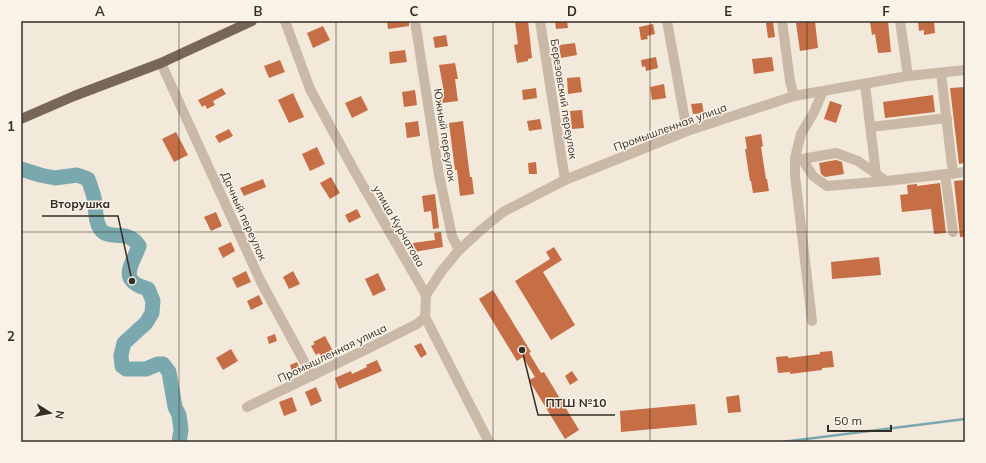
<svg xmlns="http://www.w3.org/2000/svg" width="986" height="463" font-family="Mulish,sans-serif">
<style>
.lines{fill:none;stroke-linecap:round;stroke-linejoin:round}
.stream{stroke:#7aa8af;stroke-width:2.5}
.river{stroke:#7aa8af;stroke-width:15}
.building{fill:#c66e45}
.minor{stroke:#cab9a7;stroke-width:10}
.major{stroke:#786658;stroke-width:10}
.grid{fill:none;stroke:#362d27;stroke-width:1;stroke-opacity:0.55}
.labels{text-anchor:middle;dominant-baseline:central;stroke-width:3;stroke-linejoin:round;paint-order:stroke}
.street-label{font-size:11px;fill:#362d27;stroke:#f9f2e7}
.leader{fill:none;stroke:#362d27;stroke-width:1.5}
.callout-dot{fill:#362d27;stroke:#f9f2e7;stroke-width:1.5}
.callout-label{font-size:12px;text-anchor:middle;font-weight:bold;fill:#362d27;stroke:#f9f2e7;stroke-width:3;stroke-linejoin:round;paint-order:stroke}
.neatline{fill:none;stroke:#362d27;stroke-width:1.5}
.grid-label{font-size:13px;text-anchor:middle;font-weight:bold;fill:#362d27}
</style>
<rect width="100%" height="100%" fill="#f2e9db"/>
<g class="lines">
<path class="stream" d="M782 442 965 419"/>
<path class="river" d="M21 169 40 175 55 178 77 175 88 179C91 187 94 195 95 203 96 212 95 222 101 230 110 241 128 228 139 246 132 266 117 280 148 289L153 301 152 313 146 323 124 343 121 355 122 366 126 369H146L158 364H163L169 372 175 407 179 415 181 430 179 442"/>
</g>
<g class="building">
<path d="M387 21H409V26L388 29Z"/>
<path d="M528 21 532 58 528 59V61L517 63 514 45 518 44 515 22Z"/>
<path d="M555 21H567L568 28 556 29Z"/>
<path d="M815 21 818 48 800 51 796 23Z"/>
<path d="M880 21H888L891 52 878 53 875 34 872 35 870 22Z"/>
<path d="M918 21H934L935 33 924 35V30L919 31Z"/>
<path d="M773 22 775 37 768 38 766 23Z"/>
<path d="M653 24 655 34 647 36 648 39 641 40 639 27Z"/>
<path d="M323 26 330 40 313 48 307 33Z"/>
<path d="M446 35 448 46 435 48 433 37Z"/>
<path d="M575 43 577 55 561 58 559 45Z"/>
<path d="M405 50 407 62 390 64 389 52Z"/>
<path d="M656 57 658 68 646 71 645 66 642 67 641 60Z"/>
<path d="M772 57 774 71 754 74 752 59Z"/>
<path d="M280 60 285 72 269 78 264 66Z"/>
<path d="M455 63 458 79H455L458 101 442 103 441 92H444L439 65Z"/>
<path d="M580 77 582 92 568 94 567 78Z"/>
<path d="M664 84 666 98 652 100 650 87Z"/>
<path d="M965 87V163L959 164 950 88Z"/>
<path d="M222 88 226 94 213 101 215 105 207 109 205 105 202 107 198 100Z"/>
<path d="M536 88 537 98 523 100 522 90Z"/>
<path d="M415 90 417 105 404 107 402 92Z"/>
<path d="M293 93 304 117 289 123 278 100Z"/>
<path d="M933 95 935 112 885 118 883 102Z"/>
<path d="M361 96 368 110 352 118 345 103Z"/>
<path d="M830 101 842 105 836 123 824 119Z"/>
<path d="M702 103 704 113 693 114 691 104Z"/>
<path d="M582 110 584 128 572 129 570 111Z"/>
<path d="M540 119 542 129 529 131 527 121Z"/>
<path d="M418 121 420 136 407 138 405 123Z"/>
<path d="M463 121 470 177H472L474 194 460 196 457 170H455L449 123Z"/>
<path d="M229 129 233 136 219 143 215 136Z"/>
<path d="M176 132 188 155 174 162 162 139Z"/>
<path d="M761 134 763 146 761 147 766 179H767L769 191 753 193 751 181H750L745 149H747L745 137Z"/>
<path d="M317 147 325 164 310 171 302 154Z"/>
<path d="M836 160 842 162 844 174 825 177 821 174 819 163Z"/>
<path d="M536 162 537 174H529L528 163Z"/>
<path d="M331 177 340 193 330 199 320 183Z"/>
<path d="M263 179 266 187 244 196 240 188Z"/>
<path d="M965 180V237H960L954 181Z"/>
<path d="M940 183 946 233 934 234 931 209 902 212 900 195 908 194 907 185 917 184V186Z"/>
<path d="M435 194 439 228 433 229 431 211 424 212 422 196Z"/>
<path d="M357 209 361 217 349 223 345 215Z"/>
<path d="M216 212 222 226 211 231 204 217Z"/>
<path d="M441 232 443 247 414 252 413 243 435 240 434 233Z"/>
<path d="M231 242 235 251 223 258 218 248Z"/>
<path d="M554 247 562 260 543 272 575 325 551 340 515 281 550 259 546 252Z"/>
<path d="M879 257 881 275 832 279 831 262Z"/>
<path d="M246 271 251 282 237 288 232 278Z"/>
<path d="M293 271 300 284 289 289 283 277Z"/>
<path d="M378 273 386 290 373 296 365 279Z"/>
<path d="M493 290 531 352 529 353 541 373 544 372 579 430 565 439 529 380 535 377 523 357 517 361 479 299Z"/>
<path d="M259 295 263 304 251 310 247 301Z"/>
<path d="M275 334 277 341 269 344 267 337Z"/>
<path d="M325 336 333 351 321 357 319 353 316 355 311 346 315 344 313 342Z"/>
<path d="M421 343 427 354 421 358 414 346Z"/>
<path d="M231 349 238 361 223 370 216 358Z"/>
<path d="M832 351 834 367 822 368V370L790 374V372L778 373 776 357 788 356V358L820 354V352Z"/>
<path d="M377 360 382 371 339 389 335 378 351 371 352 374 367 367 366 365Z"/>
<path d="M297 362 300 369 292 372 290 365Z"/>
<path d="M572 371 578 380 570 385 565 376Z"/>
<path d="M316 387 322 401 311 406 305 392Z"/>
<path d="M739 395 741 412 728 413 726 397Z"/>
<path d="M292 397 297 411 284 416 279 402Z"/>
<path d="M695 404 697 425 621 432 620 411Z"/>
</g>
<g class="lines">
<g class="minor">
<path d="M285 21 310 89 355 172 426 295 425 317 489 442"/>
<path d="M415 21 439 175 452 236 459 250"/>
<path d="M540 21 565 180"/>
<path d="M667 21 687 131"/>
<path d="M782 21 790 81 794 96"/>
<path d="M900 21 908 76"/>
<path d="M161 63 261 282 312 376"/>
<path d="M941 73 953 174"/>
<path d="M865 84 876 174"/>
<path d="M871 127 947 118"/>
<path d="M795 158 802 159 813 176 827 186 886 181 965 172"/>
<path d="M802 159 836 153 858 161 886 181"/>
<path d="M945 174 953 232"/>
<path d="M426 295 441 272 459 250 481 230 503 212 565 180 687 131 794 96 908 76 965 70"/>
<path d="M812 321 795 175V158L801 134 814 112 823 91"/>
<path d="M247 407 369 348 417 324 425 317"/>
</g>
<path class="major" d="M21 119 74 96 161 63 252 21"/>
</g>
<path class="grid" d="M179 21V442M336 21V442M493 21V442M650 21V442M807 21V442M21 232H965"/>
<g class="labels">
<g class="street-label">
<text transform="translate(564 99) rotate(81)">Березовский переулок</text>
<text transform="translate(670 127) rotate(-20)">Промышленная улица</text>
<text transform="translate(445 135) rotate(81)">Южный переулок</text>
<text transform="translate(244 216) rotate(66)">Дачный переулок</text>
<text transform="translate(399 226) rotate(60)">улица Курчатова</text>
<text transform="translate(332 353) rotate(-26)">Промышленная улица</text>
</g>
</g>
<path class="leader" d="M132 281L118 216H42M522 350L538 415H615"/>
<g class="callout-dot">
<circle cx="132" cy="281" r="4"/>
<circle cx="522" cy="350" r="4"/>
</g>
<g class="callout-label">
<text x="80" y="208">Вторушка</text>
<text x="576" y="407">ПТШ №10</text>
</g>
<rect width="986" height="463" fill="none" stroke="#f9f2e7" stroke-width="44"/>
<g transform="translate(50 413) rotate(101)" stroke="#f9f2e7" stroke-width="3" paint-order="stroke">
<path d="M0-3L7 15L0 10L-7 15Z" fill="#362d27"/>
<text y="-6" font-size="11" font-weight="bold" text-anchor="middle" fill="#362d27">N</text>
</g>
<path d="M828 425v6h63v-6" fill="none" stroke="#362d27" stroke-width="2"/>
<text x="834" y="425" font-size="12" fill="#362d27" stroke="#f9f2e7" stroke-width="3" paint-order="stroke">50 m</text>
<rect x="22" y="22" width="942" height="419" class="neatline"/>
<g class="grid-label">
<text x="100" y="16">A</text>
<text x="258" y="16">B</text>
<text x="414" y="16">C</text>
<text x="572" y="16">D</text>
<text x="728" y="16">E</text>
<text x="886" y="16">F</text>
<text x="11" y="131">1</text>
<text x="11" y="341">2</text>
</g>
</svg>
